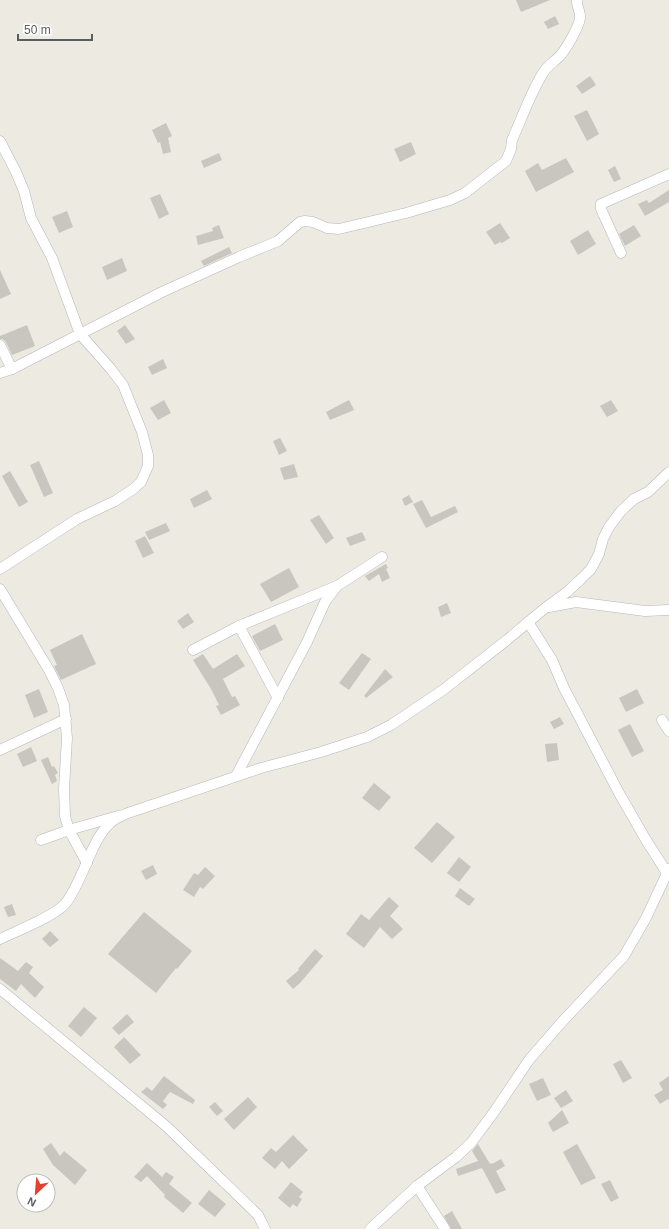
<svg xmlns="http://www.w3.org/2000/svg" width="669" height="1229" font-family="Arial,sans-serif">
<style>
.building{fill:#c9c6c0}
.lines{fill:none;stroke-linecap:round;stroke-linejoin:round}
.minor-casing{stroke:#b4b7bb;stroke-width:11}
.minor{stroke:#fff;stroke-width:10}
</style>
<rect width="100%" height="100%" fill="#eceae1"/>
<g class="building">
<path d="M516 0H550L521 12Z"/>
<path d="M555 16 559 24 548 29 544 22Z"/>
<path d="M590 76 596 85 582 94 576 86Z"/>
<path d="M587 110 599 134 587 141 574 116Z"/>
<path d="M166 123 172 136 168 138 171 152 163 154 160 142 158 143 152 130Z"/>
<path d="M411 142 416 154 400 162 394 149Z"/>
<path d="M219 153 222 160 204 168 201 161Z"/>
<path d="M566 158 574 172 536 192 525 171 538 163 542 170Z"/>
<path d="M615 166 621 179 614 182 608 170Z"/>
<path d="M669 190V202L645 216 638 204 647 200 649 203Z"/>
<path d="M160 194 169 214 159 219 150 198Z"/>
<path d="M67 211 73 227 59 233 52 217Z"/>
<path d="M500 223 510 238 502 243 500 242 495 245 486 232Z"/>
<path d="M219 225 224 238 198 245 196 236 213 231 212 228Z"/>
<path d="M634 225 641 236 625 246 619 234Z"/>
<path d="M588 230 596 244 578 255 570 241Z"/>
<path d="M229 247 232 253 204 266 201 261Z"/>
<path d="M122 258 127 271 107 280 102 267Z"/>
<path d="M0 270 11 294 0 299Z"/>
<path d="M27 325 35 346 12 355 6 342 3 339H0V336Z"/>
<path d="M125 325 135 339 126 344 117 331Z"/>
<path d="M163 359 167 368 152 375 148 367Z"/>
<path d="M164 400 171 413 158 420 150 408Z"/>
<path d="M349 400 354 410 330 420 326 412Z"/>
<path d="M611 400 618 411 607 417 600 406Z"/>
<path d="M280 438 287 451 279 455 273 441Z"/>
<path d="M39 461 53 493 44 497 30 465Z"/>
<path d="M294 464 298 477 284 480 280 468Z"/>
<path d="M10 471 28 502 19 507 2 476Z"/>
<path d="M207 490 212 499 194 508 190 499Z"/>
<path d="M409 495 413 502 405 506 402 499Z"/>
<path d="M422 500 431 517 455 506 458 512 426 528 413 504Z"/>
<path d="M319 515 334 538 326 544 310 520Z"/>
<path d="M166 523 170 531 149 540 145 532Z"/>
<path d="M362 532 366 540 350 546 346 538Z"/>
<path d="M145 536 154 553 143 558 135 541Z"/>
<path d="M386 564 388 568 386 569 390 578 382 582 379 574 369 581 365 576Z"/>
<path d="M289 568 299 587 271 602 260 584Z"/>
<path d="M447 603 451 613 441 617 438 607Z"/>
<path d="M188 613 194 622 183 629 177 621Z"/>
<path d="M275 624 283 640 260 651 252 636Z"/>
<path d="M82 634 96 664 61 680 54 666 57 665 50 650Z"/>
<path d="M362 653 371 659 349 690 339 683Z"/>
<path d="M203 654 213 669 237 654 245 666 223 679 232 697 235 696 240 705 221 715 216 706 219 705 211 689 193 660Z"/>
<path d="M385 669 393 677 366 698 364 696Z"/>
<path d="M39 689 48 712 34 718 25 695Z"/>
<path d="M637 689 644 703 626 712 619 698Z"/>
<path d="M560 717 564 724 554 729 550 722Z"/>
<path d="M630 724 644 751 632 757 618 730Z"/>
<path d="M557 743 559 760 547 762 545 744Z"/>
<path d="M31 747 37 761 23 767 17 754Z"/>
<path d="M48 757 52 767 54 766 58 773 55 775 57 781 52 784 41 760Z"/>
<path d="M374 783 391 797 379 811 362 798Z"/>
<path d="M437 822 455 837 432 863 414 848Z"/>
<path d="M459 857 471 867 459 882 447 873Z"/>
<path d="M153 865 157 874 146 880 141 871Z"/>
<path d="M205 867 215 876 203 889 200 887 194 897 183 890 194 873 198 875Z"/>
<path d="M460 888 475 899 469 906 455 896Z"/>
<path d="M389 897 399 906 390 916 403 929 392 939 380 927 364 948 346 934 361 914 369 920Z"/>
<path d="M12 904 16 915 8 917 4 907Z"/>
<path d="M144 912 192 951 177 969 176 968 156 993 108 954Z"/>
<path d="M50 931 59 940 50 947 42 939Z"/>
<path d="M315 949 323 956 300 983 293 989 286 981 299 970 298 969Z"/>
<path d="M0 958 18 971 26 962 33 967 29 973 44 987 35 998 21 984 16 991 0 979Z"/>
<path d="M84 1007 97 1018 81 1037 68 1026Z"/>
<path d="M127 1014 134 1022 119 1035 112 1028Z"/>
<path d="M124 1037 141 1055 130 1064 114 1047Z"/>
<path d="M621 1060 632 1078 623 1083 613 1064Z"/>
<path d="M164 1076 195 1100 193 1104 170 1092 163 1101 167 1105 163 1109 141 1092 147 1087 152 1091Z"/>
<path d="M669 1076V1100L668 1099 660 1104 654 1095 663 1090 659 1083Z"/>
<path d="M543 1078 551 1095 537 1101 529 1084Z"/>
<path d="M566 1090 573 1101 561 1108 554 1098Z"/>
<path d="M248 1097 257 1107 234 1130 224 1119Z"/>
<path d="M215 1102 223 1111 217 1116 209 1107Z"/>
<path d="M562 1110 569 1123 553 1132 548 1123Z"/>
<path d="M293 1135 308 1150 289 1169 282 1161 275 1169 262 1158 271 1148 276 1152Z"/>
<path d="M51 1143 60 1156 64 1151 87 1170 75 1185 53 1165 43 1149Z"/>
<path d="M478 1144 490 1164 491 1163 492 1164 501 1159 505 1166 496 1171 506 1190 496 1194 482 1168 458 1176 456 1169 478 1161 472 1151Z"/>
<path d="M577 1144 596 1178 581 1185 563 1152Z"/>
<path d="M147 1163 162 1177 166 1172 174 1177 169 1184 192 1203 183 1213 164 1197 165 1195 147 1176 141 1182 134 1177Z"/>
<path d="M610 1180 619 1198 611 1202 601 1184Z"/>
<path d="M291 1182 303 1192 299 1197 302 1199 297 1207 293 1204 290 1208 278 1198Z"/>
<path d="M209 1190 226 1204 215 1217 198 1204Z"/>
<path d="M452 1211 462 1229H451L444 1216Z"/>
</g>
<g class="lines">
<g class="minor-casing">
<g id="minor">
<path d="M0 141 16 172 24 191 31 218 52 258 80 334 110 368 123 385 142 432 148 455V466L141 482 132 490 115 501 77 519 0 569"/>
<path d="M621 253 601 209V204L669 174"/>
<path d="M0 345 12 369"/>
<path d="M0 373 12 369 162 292 239 257 278 241 300 222 305 221 313 222 327 228 339 229 406 213 450 200 465 193 506 161 511 149 512 140C522 118 530 94 543 73 547 66 554 62 560 56 566 49 579 27 580 18 581 12 576 6 577 0"/>
<path d="M0 589 49 670 58 688 64 705 67 738 64 789 65 816 69 830 87 863"/>
<path d="M549 607 576 602 645 611 669 610"/>
<path d="M528 622 552 660 564 688 619 793 646 840 667 873"/>
<path d="M239 626 278 698"/>
<path d="M193 650 239 626 337 586"/>
<path d="M662 720 669 731"/>
<path d="M0 750 66 719"/>
<path d="M236 776 307 642 325 602 337 586 382 557"/>
<path d="M41 840 69 830 118 816"/>
<path d="M0 939C17 931 53 917 65 904 84 881 91 836 114 820 118 817 124 815 128 813L261 768 321 752 367 737 391 725 443 690 507 640 545 608 567 592 579 581 591 569 599 554 603 539 609 527 621 511 634 499 648 492 669 472"/>
<path d="M0 989 166 1126 258 1215 265 1229"/>
<path d="M417 1186 445 1229"/>
<path d="M370 1229 417 1186 456 1157 471 1143 494 1112 529 1060 561 1023 624 956 646 918 669 869"/>
</g>
</g>
<use href="#minor" class="minor"/>
</g>
<g transform="translate(36 1193) rotate(206)"><circle r="19" fill="#ffffff" stroke="#bdbec0"/>
<path d="M0-3L7 15L0 10L-7 15Z" fill="#e43f2f"/>
<text y="-6" font-size="11" font-weight="bold" text-anchor="middle" fill="#595d61">N</text>
</g>
<path d="M18 34v6h74v-6" fill="none" stroke="#595d61" stroke-width="2"/>
<text x="24" y="34" font-size="12" fill="#595d61" stroke="#ffffff" stroke-width="3" paint-order="stroke">50 m</text>
</svg>
